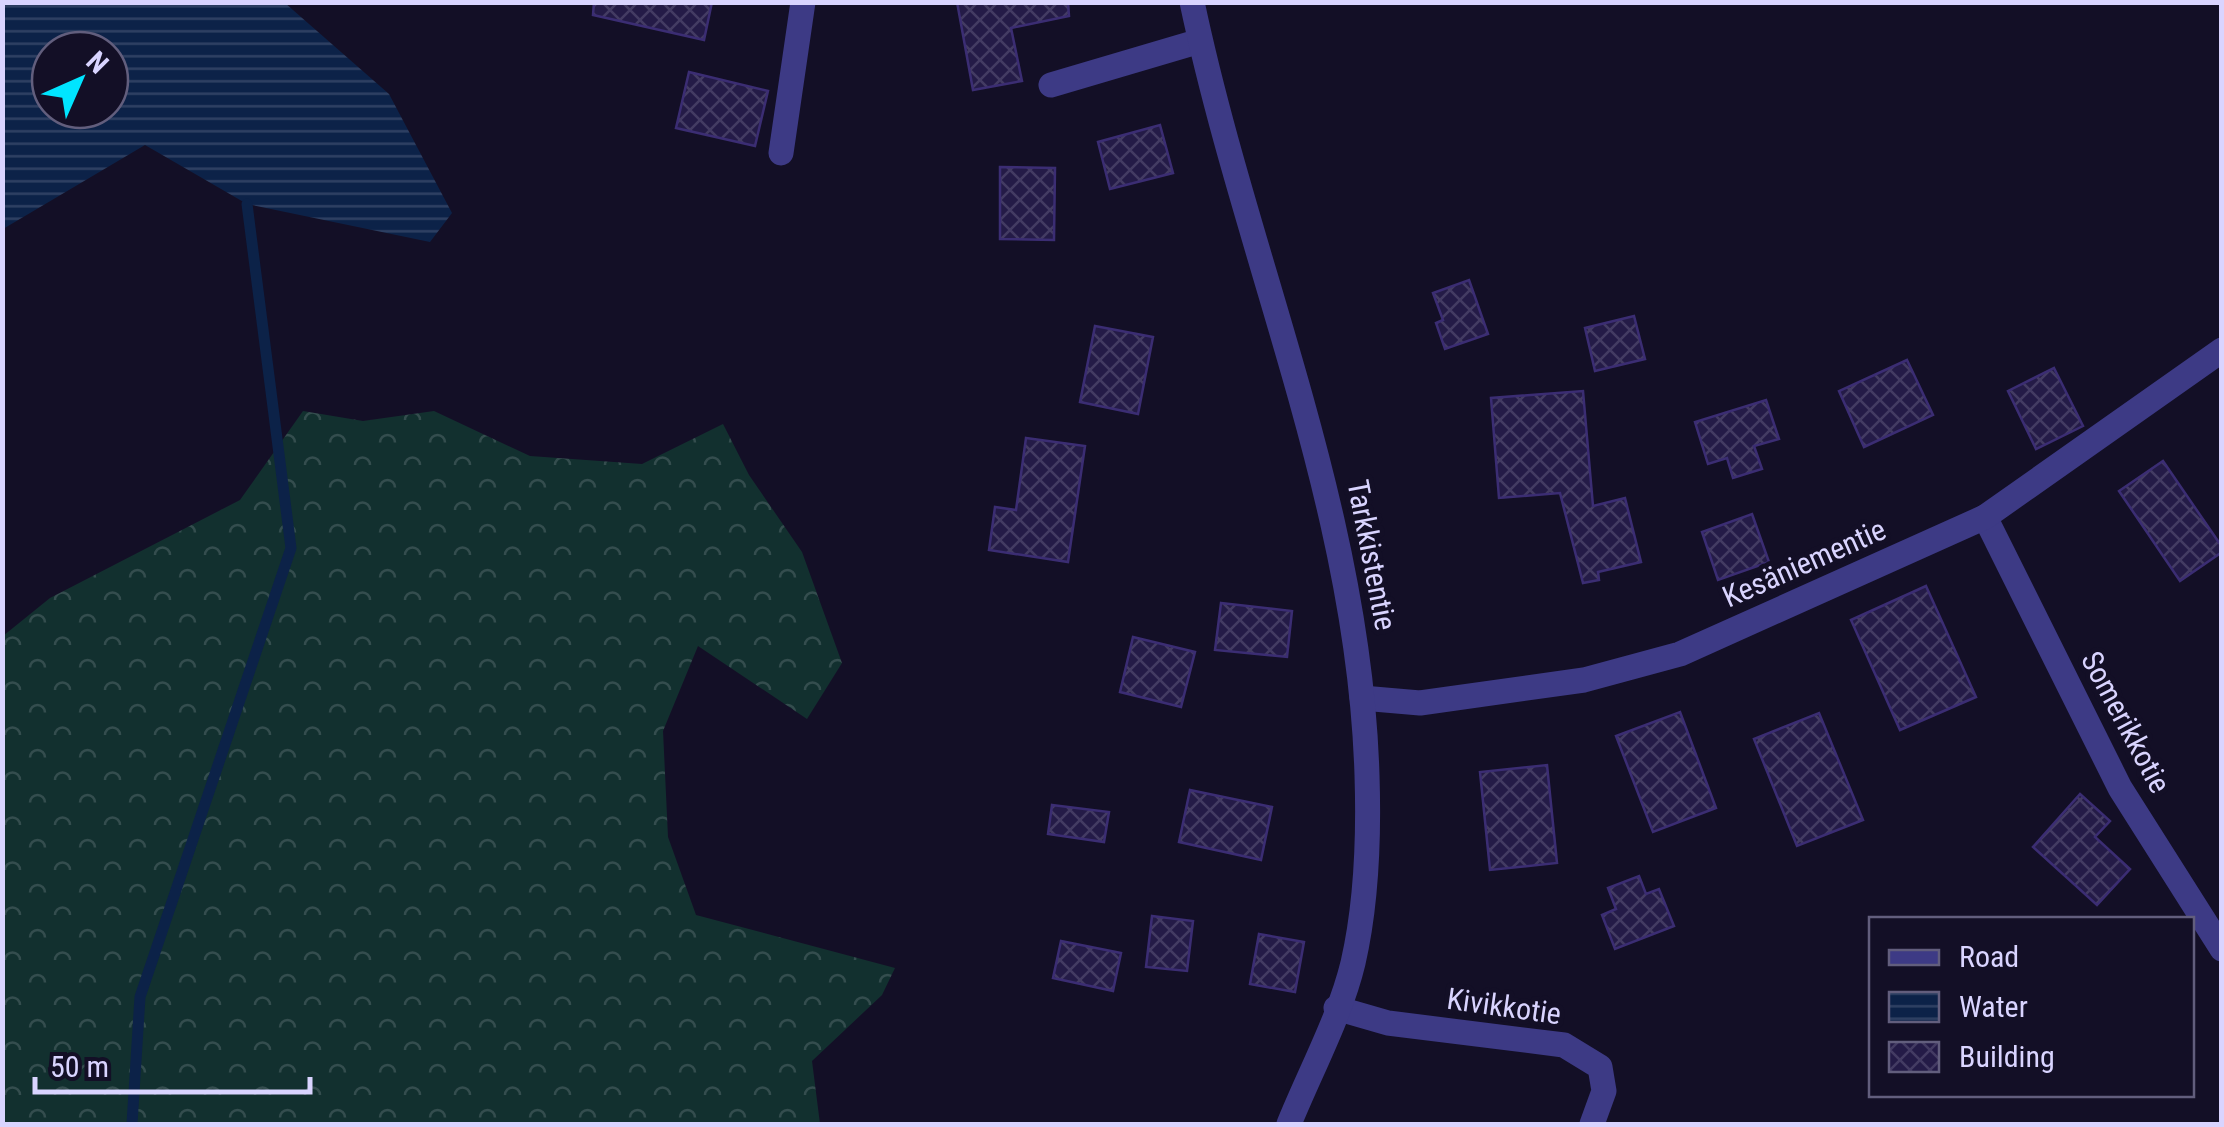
<svg xmlns="http://www.w3.org/2000/svg" width="2224" height="1127" font-family="'Roboto Condensed',sans-serif">
<style>
.forest{fill:url(#forest-crowns)}
.water{fill:url(#water-rules);fill-rule:evenodd}
.lines{fill:none;stroke-linecap:round;stroke-linejoin:round}
.stream{stroke:#0c2248;stroke-width:11}
.building{fill:url(#building-cross-hatch);stroke:#3b2d73;stroke-width:2.5}
.minor{stroke:#3d3a85;stroke-width:25}
.tertiary{stroke:#3d3a85;stroke-width:25}
.labels{text-anchor:middle;dominant-baseline:central;stroke-width:10;stroke-linejoin:round;paint-order:stroke}
.street-label{font-size:30px;fill:#d9d4ff;stroke:#130f26}
</style>
<defs>
<pattern id="forest-crowns" width="20" height="18" patternUnits="userSpaceOnUse" patternTransform="scale(2.5)"><rect width="20" height="18" fill="#12302f"/><path d="M2 6a3 3 0 1 1 6 0M12 15a3 3 0 1 1 6 0" fill="none" stroke="#344d4e"/></pattern>
<pattern id="water-rules" width="6" height="5" patternUnits="userSpaceOnUse" patternTransform="scale(2.5)"><rect width="6" height="5" fill="#0c2248"/><path d="M0 2.5h6" fill="none" stroke="#2f4163"/></pattern>
<pattern id="building-cross-hatch" width="8" height="8" patternUnits="userSpaceOnUse" patternTransform="scale(2.5)"><rect width="8" height="8" fill="#241b47"/><path d="M0 0l8 8M0 8l8-8" fill="none" stroke="#433b63"/></pattern>
</defs>
<rect width="100%" height="100%" fill="#130f26"/>
<path class="forest" d="M303 411 363 421 434 411 530 456 642 464 723 424 749 475 802 552 842 663 807 719 698 646 663 731 668 837 696 915 895 968 882 995 812 1061 820 1124H3V636L50 598 240 500Z"/>
<path class="water" d="M2 3H285L389 94 452 213 430 242 247 204 145 145 3 229ZM50 50H110V110H50Z"/>
<g class="lines">
<path class="stream" d="M132 1124 140 997 291 548 247 204"/>
</g>
<g class="building">
<path d="M594 2H712L704 40 593 15Z"/>
<path d="M957 2H1068L1069 16 1011 28 1022 81 973 90Z"/>
<path d="M689 72 768 91 755 146 676 128Z"/>
<path d="M1160 125 1173 173 1110 189 1098 142Z"/>
<path d="M1000 167 1055 168 1054 240 1000 239Z"/>
<path d="M1469 280 1488 334 1445 349 1436 323 1443 320 1433 293Z"/>
<path d="M1634 316 1645 359 1595 371 1585 328Z"/>
<path d="M1095 326 1153 337 1138 414 1080 402Z"/>
<path d="M1907 360 1933 415 1864 447 1839 391Z"/>
<path d="M2054 368 2083 426 2036 449 2008 391Z"/>
<path d="M1583 391 1593 506 1625 498 1641 562 1598 572 1599 580 1583 583 1560 493 1499 498 1491 398Z"/>
<path d="M1766 400 1779 439 1754 446 1762 469 1733 478 1727 458 1708 464 1695 422Z"/>
<path d="M1026 438 1085 446 1068 562 989 550 995 507 1016 510Z"/>
<path d="M2163 461 2222 547V552L2180 581 2119 491Z"/>
<path d="M1752 514 1769 562 1718 580 1702 532Z"/>
<path d="M1926 586 1976 697 1900 730 1851 620Z"/>
<path d="M1221 603 1292 611 1287 657 1215 650Z"/>
<path d="M1133 637 1195 652 1181 707 1120 692Z"/>
<path d="M1680 712 1716 808 1653 832 1616 736Z"/>
<path d="M1819 713 1863 820 1797 846 1754 739Z"/>
<path d="M1547 765 1557 863 1490 870 1480 772Z"/>
<path d="M1190 790 1272 807 1261 860 1179 842Z"/>
<path d="M2080 794 2110 821 2095 837 2130 869 2097 905 2033 847Z"/>
<path d="M1052 805 1109 812 1104 842 1048 834Z"/>
<path d="M1639 876 1646 894 1659 889 1674 926 1615 949 1602 915 1616 909 1608 888Z"/>
<path d="M1152 916 1193 921 1187 971 1146 967Z"/>
<path d="M1259 934 1304 942 1295 992 1250 984Z"/>
<path d="M1061 941 1121 953 1113 991 1053 978Z"/>
</g>
<g class="lines">
<g class="minor">
<path d="M1051 85 1200 41"/>
<path d="M781 153 803 2"/>
<path d="M1985 517 2120 788 2222 949"/>
<path d="M1362 698 1420 703 1584 680 1680 654 1985 517 2222 350"/>
<path d="M1336 1008 1388 1023 1564 1045 1600 1067 1604 1091 1592 1124"/>
</g>
<path class="tertiary" d="M1192 2C1247 262 1359 506 1367 775 1369 837 1367 902 1353 963 1340 1017 1310 1072 1289 1124"/>
</g>
<g class="labels">
<g class="street-label">
<text transform="translate(1372 555) rotate(79)">Tarkkistentie</text>
<text transform="translate(1804 563) rotate(-24)">Kesäniementie</text>
<text transform="translate(2126 722) rotate(62)">Somerikkotie</text>
<text transform="translate(1504 1006) rotate(8)">Kivikkotie</text>
</g>
</g>
<rect width="2224" height="1127" fill="none" stroke="#d9d4ff" stroke-width="10"/>
<rect x="1869" y="917" width="325" height="180" fill="#130f26" stroke="#625e7d" stroke-width="2.5"/>
<rect x="1889" y="950" width="50" height="15" fill="#3d3a85" stroke="#625e7d" stroke-width="2.5"/>
<text x="1959" y="967" font-size="30" fill="#d9d4ff">Road</text>
<rect x="1889" y="992" width="50" height="30" fill="url(#water-rules)" stroke="#625e7d" stroke-width="2.5"/>
<text x="1959" y="1017" font-size="30" fill="#d9d4ff">Water</text>
<rect x="1889" y="1042" width="50" height="30" fill="url(#building-cross-hatch)" stroke="#625e7d" stroke-width="2.5"/>
<text x="1959" y="1067" font-size="30" fill="#d9d4ff">Building</text>
<g transform="translate(80 80) rotate(45)"><circle r="48" fill="#130f26" stroke="#625e7d" stroke-width="2.5"/>
<path d="M0-8L18 38L0 25L-18 38Z" fill="#00e5ff"/>
<text y="-15" font-size="28" font-weight="bold" text-anchor="middle" fill="#d9d4ff">N</text>
</g>
<path d="M35 1077v15h275v-15" fill="none" stroke="#d9d4ff" stroke-width="5"/>
<text x="50" y="1077" font-size="30" fill="#d9d4ff" stroke="#130f26" stroke-width="8" paint-order="stroke">50 m</text>
</svg>
